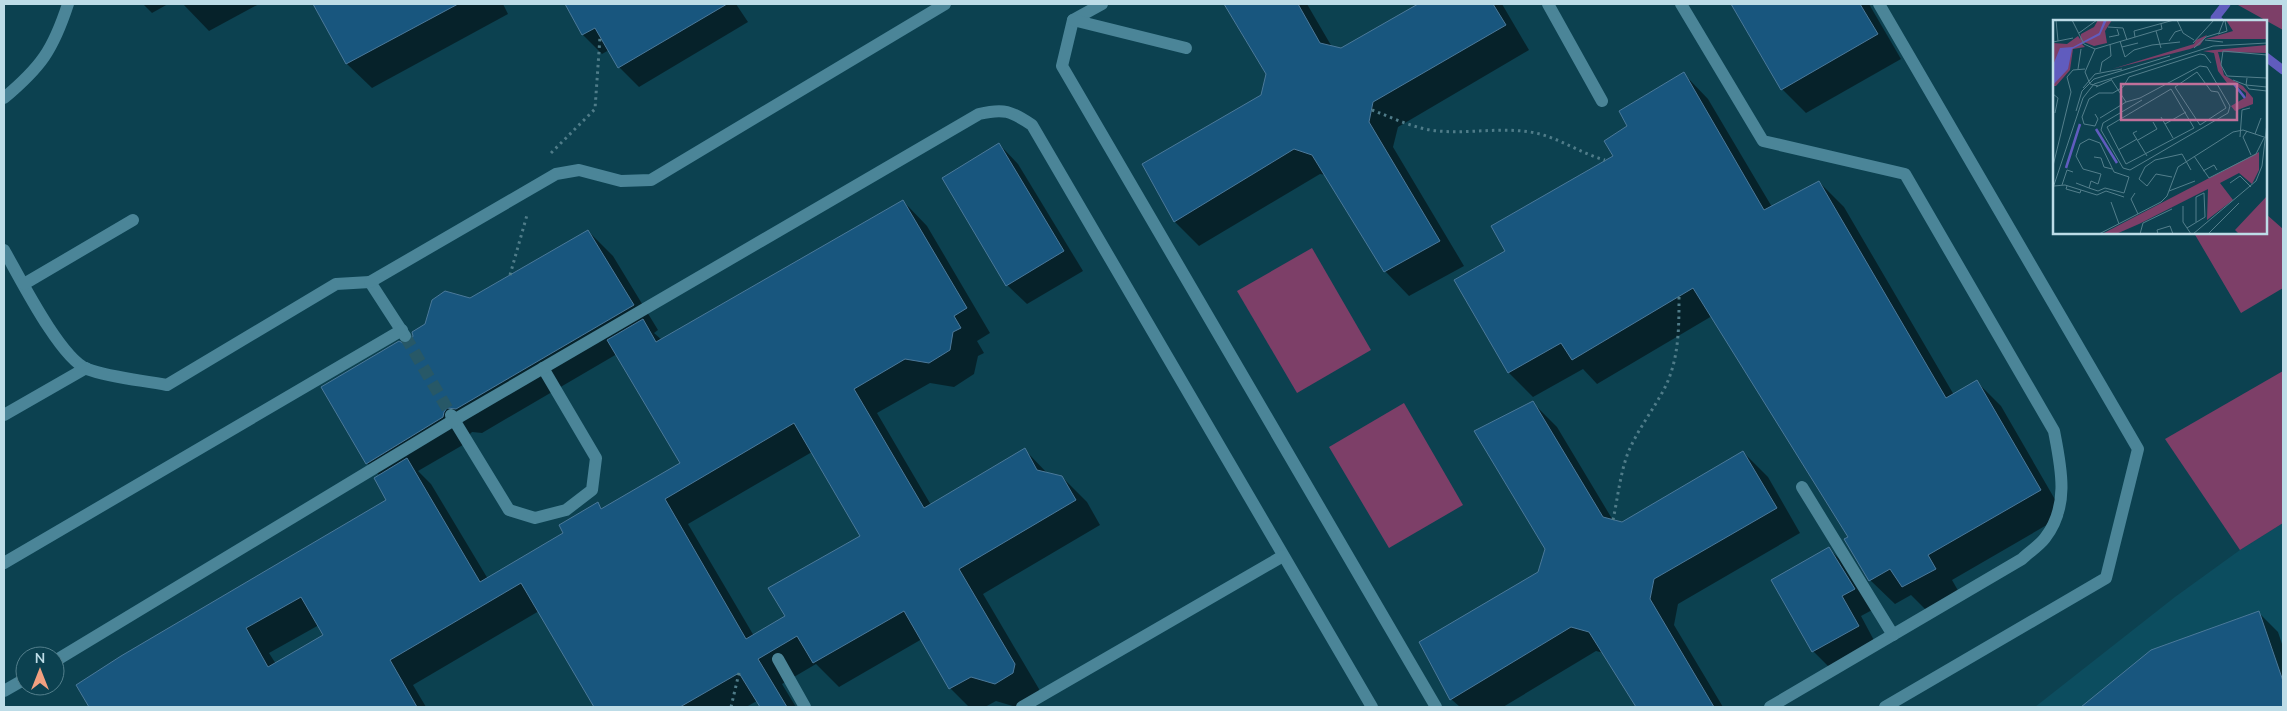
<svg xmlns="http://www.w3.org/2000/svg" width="2287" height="711" font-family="'Nunito Sans',sans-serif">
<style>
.built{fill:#0c4d5f}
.green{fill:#7d3f68}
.shadow{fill:#0007;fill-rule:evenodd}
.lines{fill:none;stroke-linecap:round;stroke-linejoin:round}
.stream{stroke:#605cbe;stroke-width:9}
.building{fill:#18567e;stroke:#4b799a;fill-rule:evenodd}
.minor-tunnel{stroke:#275867;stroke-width:12;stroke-dasharray:12 6;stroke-linecap:butt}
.path{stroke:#4f7c89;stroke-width:3;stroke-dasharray:2.5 4;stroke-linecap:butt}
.minor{stroke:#4b8598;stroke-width:12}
.inset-river{fill:none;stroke:#605cbe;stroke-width:2.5}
.inset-road{fill:none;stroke:#537f8c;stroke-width:1}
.view{fill:#c0709a;fill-opacity:0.15;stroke:#c0709a;stroke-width:2.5}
.inset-edge{fill:none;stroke:#bddce7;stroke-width:2.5}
</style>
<rect width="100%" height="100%" fill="#0c4150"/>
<path class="built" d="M2283 523V707H2035L2175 597 2240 550Z"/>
<g class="green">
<path d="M2238 4H2283V30L2238 5Z"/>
<path d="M2266 214 2283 229V288L2241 313 2194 233 2266 232Z"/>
<path d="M1312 248 1371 350 1297 393 1237 291Z"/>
<path d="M2283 371V523L2240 550 2165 439Z"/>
<path d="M1404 403 1463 505 1389 548 1329 447Z"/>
</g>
<g class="shadow">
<path d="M143 4H168L152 13Z"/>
<path d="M183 4H259L209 31Z"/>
<path d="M314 4H503L508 14 372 88 347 64Z"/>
<path d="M566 4H609L611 6 614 4H736L748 22 639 87 619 67 609 50 602 54 583 35Z"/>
<path d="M1226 4H1307L1332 47 1342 49 1421 4H1502L1529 50 1398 127 1393 147 1464 266 1409 296 1385 271 1326 175 1320 174 1199 246 1175 222 1262 96 1267 74Z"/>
<path d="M1732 4H1869L1901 59 1806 113 1782 89Z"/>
<path d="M1684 74 1708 99 1772 207 1819 182 1844 207 1954 395 1977 382 2001 406 2064 515 1952 580 1960 594 1927 611 1911 595 1895 604 1870 580 1849 537 1712 316 1597 384 1583 369 1533 397 1509 373 1456 280 1507 251 1615 156 1629 127Z"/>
<path d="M999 144 1018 164 1083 271 1027 304 1007 285Z"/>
<path d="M903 201 927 226 990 333 977 341 984 353 978 356 974 374 954 387 930 383 877 413 931 505 1025 450 1048 474 1062 477 1087 502 1100 525 983 594 1039 689 1038 698 1016 707 996 701 985 707H969L950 688 922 639 839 687 816 664 782 684 796 707H761L757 701 746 707H595L539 611 413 685 426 707H91L78 685 388 501 380 476 367 463 405 345 411 344 470 299 588 231 613 256 658 330 654 333 662 340ZM617 354 681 463 603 510 597 504 565 533 488 579 431 484 418 471 468 442V436L472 432 482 433ZM812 452 861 536 786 617 754 636 688 524ZM319 625 325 636 276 664 269 653Z"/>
<path d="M1532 402 1557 427 1614 522 1622 524 1743 452 1768 477 1800 533 1678 604 1674 625 1723 707H1637L1604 653 1596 651 1503 707H1460L1451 699 1539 573 1546 549Z"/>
<path d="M1829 549 1849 568 1874 609 1861 616 1877 646 1833 671 1813 651Z"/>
<path d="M2258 612 2278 632 2283 647V707H2083L2151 651Z"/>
</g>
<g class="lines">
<g class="stream">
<path d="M2219 21 2215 18 2226 4"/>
<path d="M2266 57 2283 70"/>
</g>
</g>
<g class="building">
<path d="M313 4H458L346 64Z"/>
<path d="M565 4H727L618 68 595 28 582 35Z"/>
<path d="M1224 4H1298L1320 43 1341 48 1418 4H1493L1506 25 1373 102 1369 122 1440 241 1384 272 1312 155 1294 149 1174 222 1142 164 1261 95 1266 74Z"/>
<path d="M1731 4H1860L1878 34 1781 90Z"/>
<path d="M1684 72 1764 210 1819 181 1946 398 1977 380 2041 490 1928 555 1936 569 1902 587 1890 569 1869 581 1844 539 1848 537 1693 288 1572 360 1561 343 1508 373 1454 280 1505 251 1491 226 1613 156 1604 141 1627 126 1619 111Z"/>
<path d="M999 143 1064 251 1006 286 942 178Z"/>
<path d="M903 200 967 308 954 316 961 328 953 332 950 350 929 363 905 359 854 389 924 508 1025 448 1037 470 1062 476 1076 500 959 569 1015 664 1013 673 995 684 971 677 949 689 904 611 813 663 797 636 758 659 787 707H760L739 673 680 707H594L521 583 390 660 417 707H89L76 685 121 656 386 500 374 478 407 458 480 582 563 533 559 525 598 502 601 509 680 463 607 340 643 319 656 342ZM794 423 860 536 768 588 785 616 746 639 665 499ZM301 597 323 635 268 667 246 628Z"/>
<path d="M588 230 634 305 456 409 447 408 444 412 443 417 366 464 321 387 399 341 405 344 410 342 413 336 412 332 425 324 432 300 445 291 470 298Z"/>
<path d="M1533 401 1603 517 1622 522 1743 451 1777 508 1654 579 1650 599 1714 707H1636L1589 632 1571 627 1450 700 1419 642 1538 572 1545 549 1474 431Z"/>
<path d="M1829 547 1855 589 1842 596 1859 626 1812 652 1771 580Z"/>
<path d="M2259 611 2283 681V707H2081L2151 650Z"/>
</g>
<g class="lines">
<path class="minor-tunnel" d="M405 336 451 415"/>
<g class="path">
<path d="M1372 110C1393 118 1415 129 1438 131 1470 134 1497 127 1530 132 1557 136 1579 153 1605 160"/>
<path d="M551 153 595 109 600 37"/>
<path d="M510 275 527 215"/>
<path d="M1613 520C1618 497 1621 466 1631 446 1640 427 1652 411 1662 393 1679 363 1679 330 1679 297"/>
<path d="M731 707 739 673"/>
</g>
<g class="minor">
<path d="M1102 4 1073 20 1062 66 1436 707"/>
<path d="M1548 4 1602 101"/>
<path d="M1681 4 1763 141 1905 174 2054 431C2061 467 2070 506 2045 538 2039 546 2029 552 2022 559L1770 707"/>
<path d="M1879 4 2138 449 2106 578 1885 707"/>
<path d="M1073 20 1186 48"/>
<path d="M4 98C41 67 53 50 68 4"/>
<path d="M4 250C20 278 60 358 87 369 112 378 141 380 167 385L336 284 370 282 405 336"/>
<path d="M370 282 556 174 579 170 621 181 651 180 945 4"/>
<path d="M24 284 133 220"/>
<path d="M4 415 86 368"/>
<path d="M451 415 509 510 535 518 566 510 592 490 596 458 543 368"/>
<path d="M1802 487 1893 635"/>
<path d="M4 563 402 330"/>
<path d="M778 659 805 707"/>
<path d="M55 661 454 420 979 114C1004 108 1011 111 1032 125L1372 707"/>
<path d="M4 691 25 679"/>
<path d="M1022 707 1283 556"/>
</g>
</g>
<g transform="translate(2053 20)">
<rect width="214" height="214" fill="#0c4150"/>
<path d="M45 0H59L52 11 54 23 41 26 31 22 29 24 32 27 20 29 17 50 3 66H0V23L14 24 25 16 27 19 28 14 41 7ZM173 0H214V19H153L180 11ZM154 15 147 25 137 29 59 49 141 24 143 20ZM214 25V33L165 32 171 55 190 66 200 78V84L182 91 178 86 193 77V73L181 64 174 63 165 51 161 33 150 31ZM206 132V150L199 164 186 153 167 163 180 180 154 200 155 169 86 204 63 214H49ZM214 176V214H186L182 210Z" fill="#7d3f68"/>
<path d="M51 0H54L47 15 19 29 15 49 0 65V45L7 28 20 27 46 13Z" fill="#605cbe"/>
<path class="inset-river" d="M181 64 192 78M43 109 64 143M13 148 27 104"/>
<path class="inset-road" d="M3 0 5 21M19 0 31 24 42 29M124 0 130 13 141 20M55 7 70 8 74 20M103 11 108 28M26 13 44 0M165 14 174 11 172 1M56 17 66 15 64 9M82 17 81 11 121 0M152 20 170 22M67 21 72 37 81 30 99 25 127 22M116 21 122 12 128 10M0 22 20 18M140 23 161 0M69 27 85 23M141 28 153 17 166 13 171 0M214 35 170 31 168 45 174 56 214 58M25 49 28 29M47 52 49 42 58 36 57 24M144 52 158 71 165 72 173 88 147 105 122 67ZM58 59 73 82 87 78M180 60 193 65 194 58M45 66 37 64 32 52 42 29 109 9 108 4M43 67 58 60M214 67 193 65 196 69 214 71M30 68 42 54 69 49M118 69 141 108 73 144 54 107ZM0 74 5 78 2 93M87 78 147 46 154 47 177 86 175 93 77 150 70 148 48 110 50 103 89 80M23 91 29 71 41 59 117 36M42 94 45 99 42 106 31 104 29 97 36 79 46 73H60L70 67 76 57 147 34 152 35 158 43M108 97 112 104 133 92M47 98 73 82M112 104 120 118M84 111 80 113 94 136M194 111 190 117 198 135M202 114 208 98M187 117 189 90 197 88M85 120 104 109 100 102M65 130 84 119M141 136 156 158 203 134 211 118M41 137 48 138 51 147 59 149M0 146 18 72 14 57 20 50 32 49M150 151 161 145 164 150M119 157 103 154 94 166 86 159 92 147 102 140 129 134 138 150M23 163 36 168 38 161 45 164 48 154 30 149 23 136 27 124 36 119 47 123 61 152 76 157 71 173 52 168 45 171 36 168M177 163 187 156 198 167M9 165 14 150 20 152M1 166 12 165 44 175 53 171 71 177M14 166 13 169 27 173 28 170M0 168 30 78 41 64 160 26 214 23M116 171 142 161M82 173 78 179 85 194M58 182 66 204M130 186V202L138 214M134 208 152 197 151 173 143 177V202M46 214 108 182 114 176 125 147 180 112 190 110 214 118M87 214 90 203 119 189M105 214 104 210 117 206 120 214M140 214 203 161 209 146 214 103M155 214 186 183"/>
<path class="view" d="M68 64H184V100H68Z"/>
<rect width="214" height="214" class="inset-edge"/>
</g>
<rect width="2287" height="711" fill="none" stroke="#bddce7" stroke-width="10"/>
<g transform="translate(40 671)"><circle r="24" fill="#0c4150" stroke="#537f8c"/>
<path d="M0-4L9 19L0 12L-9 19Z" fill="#f2a080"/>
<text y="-8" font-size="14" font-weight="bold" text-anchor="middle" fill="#bddce7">N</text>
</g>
</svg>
